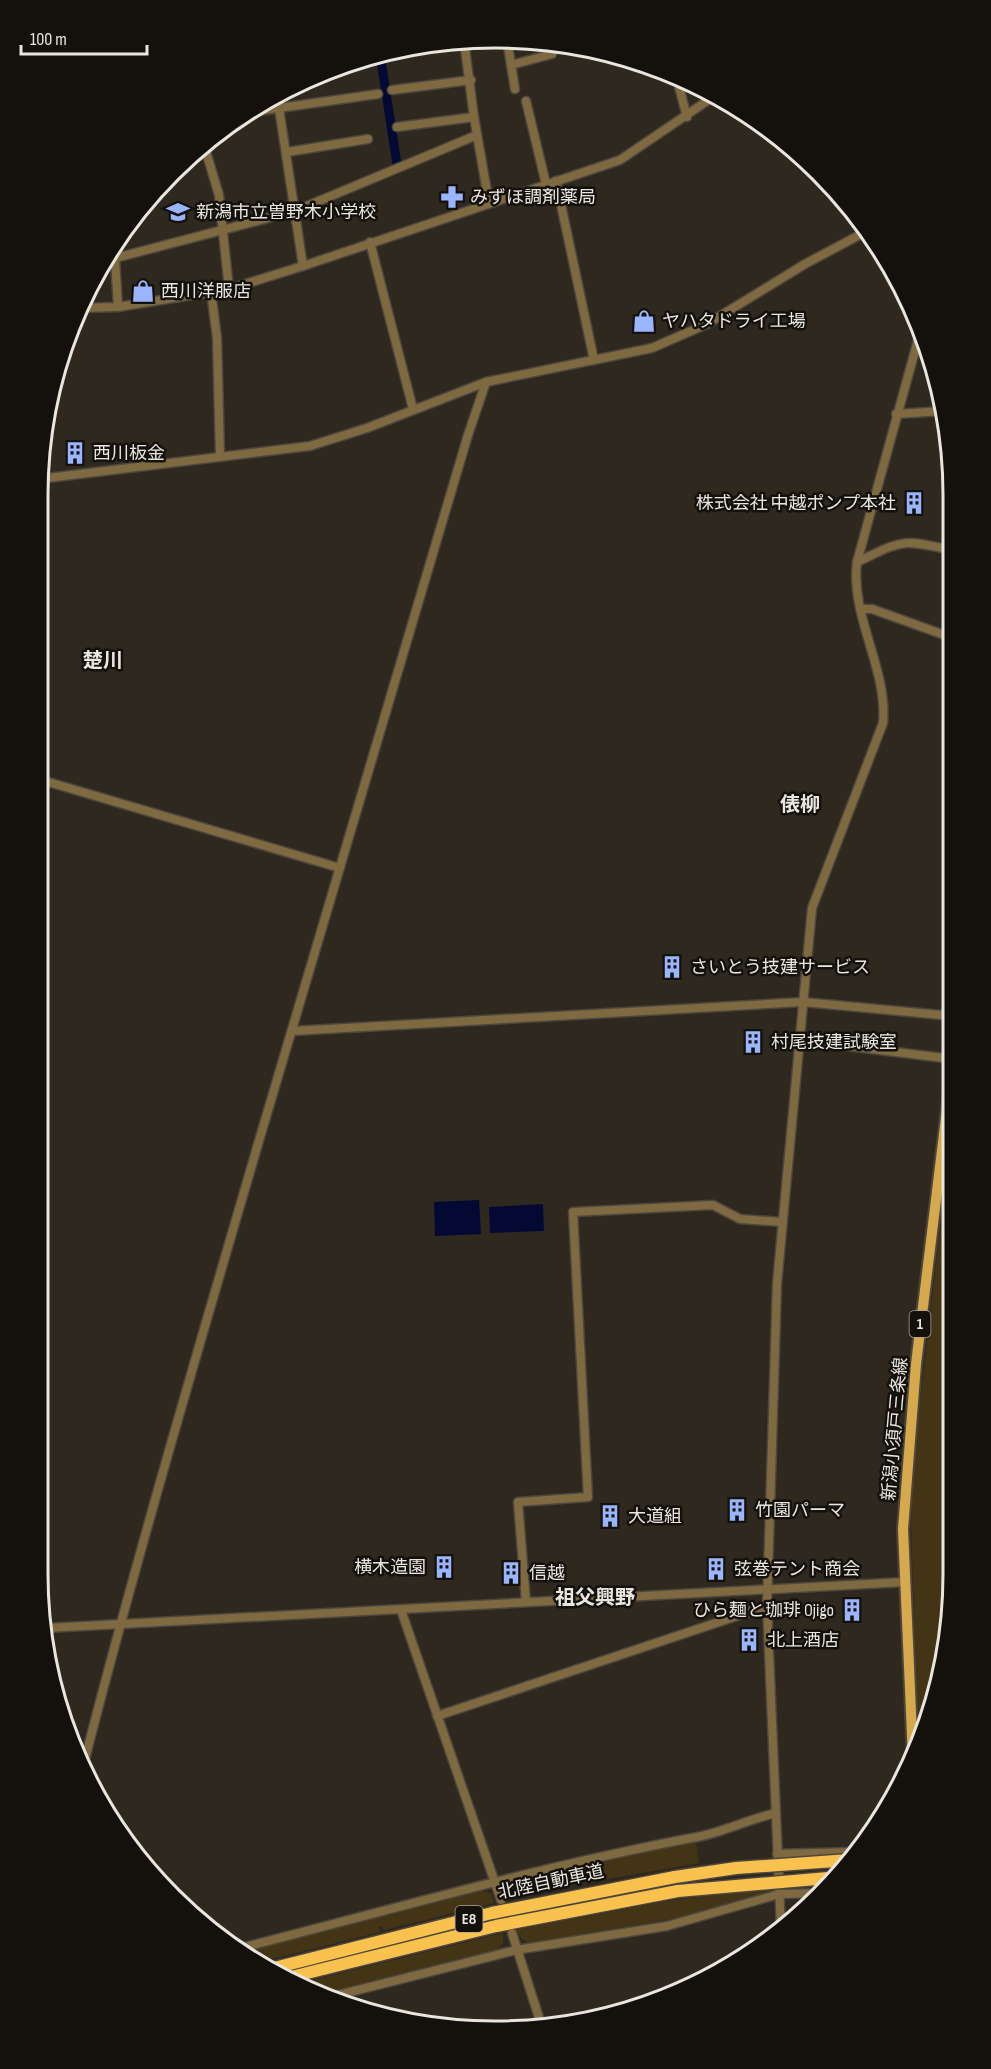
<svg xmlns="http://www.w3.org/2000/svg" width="991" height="2069" font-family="'Sofia Sans Condensed','Noto Sans JP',sans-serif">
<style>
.green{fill:#443416}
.water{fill:#040933}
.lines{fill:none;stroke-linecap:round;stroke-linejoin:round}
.canal{stroke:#040933;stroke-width:9}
.minor-casing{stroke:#4c463e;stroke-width:11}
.major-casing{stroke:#4c463e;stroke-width:14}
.highway-casing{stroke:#4c463e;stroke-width:15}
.minor{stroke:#7f6940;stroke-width:8}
.major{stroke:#d6a94d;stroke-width:10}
.highway{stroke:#f9c24f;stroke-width:12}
.highway-bridge-casing{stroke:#4c463e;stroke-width:15;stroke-linecap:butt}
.highway-bridge{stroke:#f9c24f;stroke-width:12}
.labels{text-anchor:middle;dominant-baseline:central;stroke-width:5;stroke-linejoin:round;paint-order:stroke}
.shield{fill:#14110d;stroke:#a9a5a0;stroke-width:1.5}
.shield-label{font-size:16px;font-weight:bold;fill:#e9e5df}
.poi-label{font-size:18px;fill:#e9e5df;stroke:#14110d;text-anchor:start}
.street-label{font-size:18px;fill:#e9e5df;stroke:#14110d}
.neighbourhood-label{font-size:20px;font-weight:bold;fill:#e9e5df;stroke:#14110d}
.rim{fill:none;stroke:#e9e5df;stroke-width:3}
</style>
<rect width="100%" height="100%" fill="#2e281f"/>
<g class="green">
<path d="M952 1124 953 1574 945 1663 919 1747 911 1525 914 1456Z"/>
<path d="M696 1843 699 1863 596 1881 594 1876 593 1881 507 1899 505 1892 510 1883 648 1850Z"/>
<path d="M769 1889 770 1891 673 1919 530 1943 522 1939 516 1930 666 1901Z"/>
<path d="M480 1891 491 1893 494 1903 384 1930 382 1926 379 1927 380 1932 256 1963 241 1952Z"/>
<path d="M503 1933V1943L497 1950 327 1993 301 1983Z"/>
</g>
<g class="water">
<path d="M479 1200 481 1234 435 1236 434 1202Z"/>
<path d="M543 1204 544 1231 490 1233 489 1207Z"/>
</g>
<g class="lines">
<path class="canal" d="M380 54 397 164"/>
<g class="minor-casing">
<g id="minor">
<path d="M507 39 511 65 552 54"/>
<path d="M464 41 474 117 489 203"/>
<path d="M511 65 515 89"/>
<path d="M676 75 687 117"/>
<path d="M392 90 471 80"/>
<path d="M277 95 303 266"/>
<path d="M526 101 546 184"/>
<path d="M244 113 378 94"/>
<path d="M397 127 474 117"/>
<path d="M204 145 219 195 229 289"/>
<path d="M287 152 368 139"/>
<path d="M556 181 594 360"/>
<path d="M370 242 413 409"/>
<path d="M110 250 115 259 118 307"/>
<path d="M104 261 295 211 477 135"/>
<path d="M211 292 217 338 220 456"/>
<path d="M79 308 118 307 229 289 303 266 620 160 713 97"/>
<path d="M896 414 943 411"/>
<path d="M39 479 310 446 367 428 486 382 652 348 707 324 805 264 867 231"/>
<path d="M857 562C902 541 900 538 950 550"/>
<path d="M862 609H872L950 637"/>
<path d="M38 779 340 868"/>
<path d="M292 1031 803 1002 952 1016"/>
<path d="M799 1040 952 1059"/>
<path d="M526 1602 518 1502 588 1497 573 1212 713 1205 740 1219 782 1222"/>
<path d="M401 1610 501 1900"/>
<path d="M47 1628 905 1582"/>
<path d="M437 1716 767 1606"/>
<path d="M84 1763C138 1552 200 1343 261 1134 330 901 399 668 468 435L486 382"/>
<path d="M777 1854 855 1852"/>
<path d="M781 1930 767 1606 777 1284 812 908 883 723C888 669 850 616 857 562L921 329"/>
<path d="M512 1933 542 2027"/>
<path d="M237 1949C390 1910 542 1866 697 1837 724 1832 749 1819 776 1813"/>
<path d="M334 1996 516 1950 667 1926 779 1894 822 1893"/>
</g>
</g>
<g class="major-casing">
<path id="major" d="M913 1758 903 1529 916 1364 952 1068"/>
</g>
<g class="highway-casing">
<g id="highway">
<path d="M266 1970 492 1913 675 1877"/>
<path d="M287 1978 496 1926 678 1891"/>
</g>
</g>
<use href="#minor" class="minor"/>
<use href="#major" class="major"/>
<use href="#highway" class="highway"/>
<g class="highway-bridge-casing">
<g id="highway-bridge">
<path d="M675 1877 736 1868 849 1860"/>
<path d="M678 1891 839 1877"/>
</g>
</g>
<use href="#highway-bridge" class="highway-bridge"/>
</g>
<defs>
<g id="pharmacy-bare" transform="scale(1.8)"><path d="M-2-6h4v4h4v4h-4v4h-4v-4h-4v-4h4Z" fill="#9ab5fd" stroke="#14110d" stroke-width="2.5" paint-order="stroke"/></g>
<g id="school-bare" transform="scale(1.8)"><path d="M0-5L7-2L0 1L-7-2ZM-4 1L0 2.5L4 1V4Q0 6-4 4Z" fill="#9ab5fd" stroke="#14110d" stroke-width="2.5" paint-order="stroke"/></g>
<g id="shop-bare" transform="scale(1.8)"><path d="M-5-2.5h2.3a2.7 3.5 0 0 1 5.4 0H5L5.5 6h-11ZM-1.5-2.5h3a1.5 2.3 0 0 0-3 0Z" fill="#9ab5fd" stroke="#14110d" stroke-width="2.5" paint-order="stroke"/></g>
<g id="building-bare" transform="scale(1.8)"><path d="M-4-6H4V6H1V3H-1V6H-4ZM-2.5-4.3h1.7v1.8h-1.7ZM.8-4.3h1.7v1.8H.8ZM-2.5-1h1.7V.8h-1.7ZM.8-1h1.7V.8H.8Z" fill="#9ab5fd" stroke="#14110d" stroke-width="2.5" paint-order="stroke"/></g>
</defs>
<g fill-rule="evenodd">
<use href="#pharmacy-bare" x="452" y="197"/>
<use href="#school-bare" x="178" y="212"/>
<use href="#shop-bare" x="143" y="291"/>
<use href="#shop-bare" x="644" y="321"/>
<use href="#building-bare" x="75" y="453"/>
<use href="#building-bare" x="914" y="503"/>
<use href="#building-bare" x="672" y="967"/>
<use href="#building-bare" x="753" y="1042"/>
<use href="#building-bare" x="737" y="1510"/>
<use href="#building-bare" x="610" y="1516"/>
<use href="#building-bare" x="444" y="1567"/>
<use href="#building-bare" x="716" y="1569"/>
<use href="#building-bare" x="511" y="1573"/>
<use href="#building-bare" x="852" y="1610"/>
<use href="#building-bare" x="749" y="1640"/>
</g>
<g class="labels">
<g class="shield">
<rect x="909.5" y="1311" width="21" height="26" rx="4.5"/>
<rect x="455.5" y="1906" width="27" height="26" rx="4.5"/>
</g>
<g class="shield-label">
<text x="920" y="1324">1</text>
<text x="469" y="1919">E8</text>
</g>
<g class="poi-label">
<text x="470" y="197">みずほ調剤薬局</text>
<text x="196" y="212">新潟市立曽野木小学校</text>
<text x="161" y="291">西川洋服店</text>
<text x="662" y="321">ヤハタドライ工場</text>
<text x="93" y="453">西川板金</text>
<text x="896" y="503" text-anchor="end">株式会社 中越ポンプ本社</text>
<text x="690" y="967">さいとう技建サービス</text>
<text x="771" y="1042">村尾技建試験室</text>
<text x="755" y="1510">竹園パーマ</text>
<text x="628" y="1516">大道組</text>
<text x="426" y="1567" text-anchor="end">横木造園</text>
<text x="734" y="1569">弦巻テント商会</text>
<text x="529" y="1573">信越</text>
<text x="834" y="1610" text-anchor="end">ひら麺と珈琲 Ojigo</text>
<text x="767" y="1640">北上酒店</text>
</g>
<g class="street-label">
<text transform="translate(895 1429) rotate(-85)">新潟小須戸三条線</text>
<text transform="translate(551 1882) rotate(-12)">北陸自動車道</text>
</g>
<g class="neighbourhood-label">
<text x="103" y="661">楚川</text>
<text x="800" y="805">俵柳</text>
<text x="595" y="1598">祖父興野</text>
</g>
</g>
<path d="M0 0H991V2069H0ZM495 48H496A447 447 0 0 1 943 495V1574A447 447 0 0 1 496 2021H495A447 447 0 0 1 48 1574V495A447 447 0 0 1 495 48Z" fill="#14110d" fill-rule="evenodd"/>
<path class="rim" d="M495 48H496A447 447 0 0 1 943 495V1574A447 447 0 0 1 496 2021H495A447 447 0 0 1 48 1574V495A447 447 0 0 1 495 48Z"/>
<path d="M21 45v9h126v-9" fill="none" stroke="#e9e5df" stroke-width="3"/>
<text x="30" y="45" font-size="18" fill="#e9e5df" stroke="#14110d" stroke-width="4.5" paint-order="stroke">100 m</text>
</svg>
